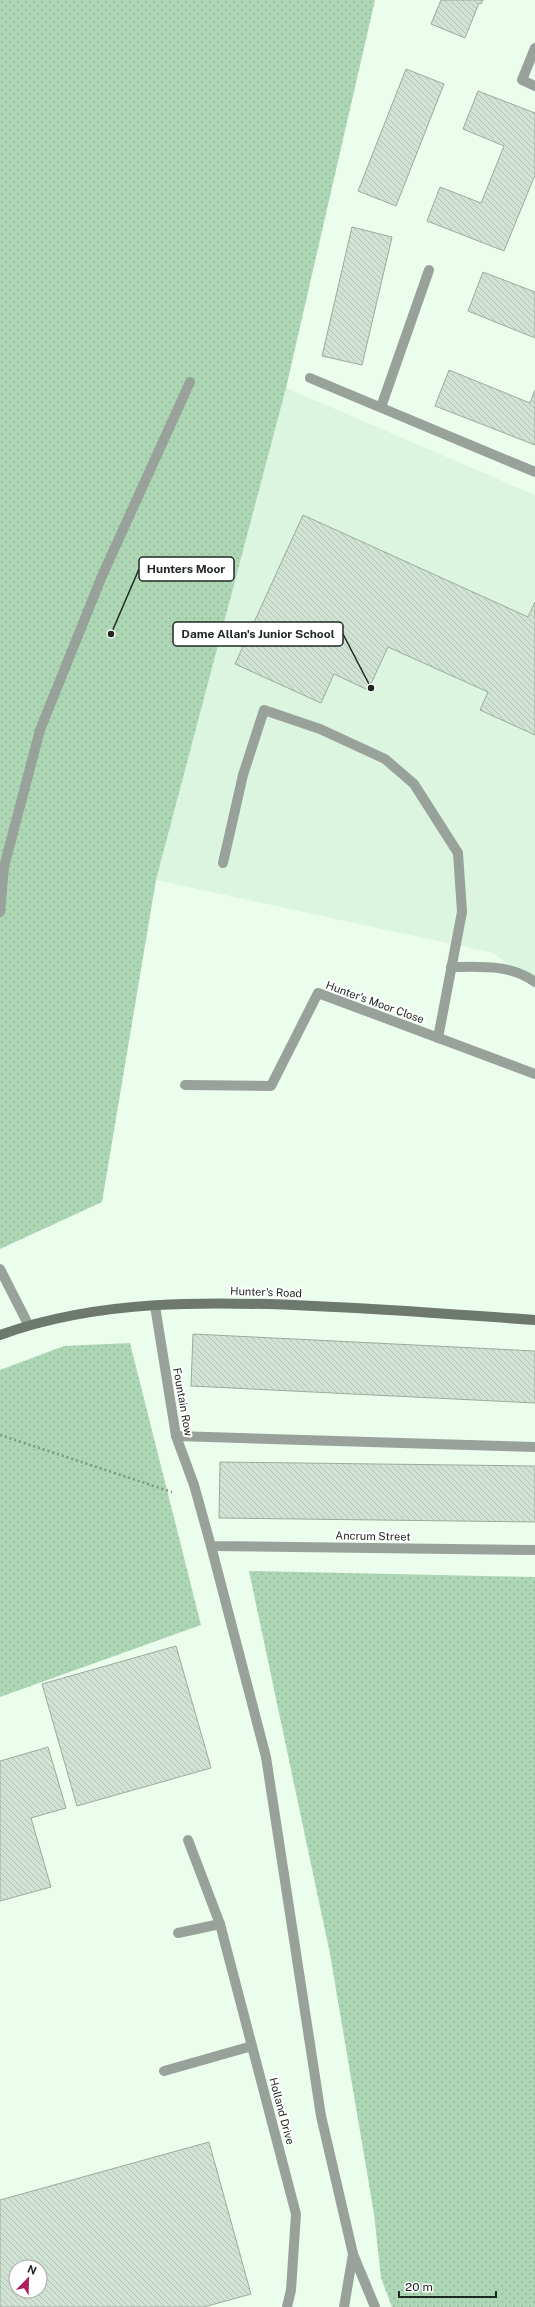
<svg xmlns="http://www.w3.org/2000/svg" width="535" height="2307" font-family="'Public Sans',sans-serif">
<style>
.built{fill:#dbf5e0}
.green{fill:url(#green-dots)}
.building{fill:url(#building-back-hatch);stroke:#9aac9d;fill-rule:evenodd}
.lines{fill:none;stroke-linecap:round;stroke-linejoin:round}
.path{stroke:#869389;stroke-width:2.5;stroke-dasharray:2 3;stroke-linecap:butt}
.lane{stroke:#99a19b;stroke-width:10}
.street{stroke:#99a19b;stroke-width:10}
.secondary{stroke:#6d786f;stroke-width:10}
.labels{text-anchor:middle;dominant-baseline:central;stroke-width:4;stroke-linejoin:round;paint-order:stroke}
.street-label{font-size:11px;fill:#212823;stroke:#fff}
.leader{fill:none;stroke:#212823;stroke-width:1.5}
.callout-dot{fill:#212823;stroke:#fff;stroke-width:1.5}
.callout{fill:#fff;stroke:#212823;stroke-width:1.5}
.callout-label{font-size:12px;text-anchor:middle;font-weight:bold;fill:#212823}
</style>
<defs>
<pattern id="green-dots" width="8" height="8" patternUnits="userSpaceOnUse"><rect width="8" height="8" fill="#add6b5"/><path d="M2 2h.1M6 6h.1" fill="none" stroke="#95b89b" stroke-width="1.8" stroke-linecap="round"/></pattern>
<pattern id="building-back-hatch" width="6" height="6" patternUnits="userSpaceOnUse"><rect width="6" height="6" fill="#d0e3d4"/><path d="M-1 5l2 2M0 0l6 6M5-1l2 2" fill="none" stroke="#b2c3b6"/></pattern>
</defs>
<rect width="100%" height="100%" fill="#ebfeee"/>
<path class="built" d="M286 388 535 495V983L493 953 156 880Z"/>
<g class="green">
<path d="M0 0H375L286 388 156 880 102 1202 0 1249Z"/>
<path d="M130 1343 201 1625 0 1697V1370L64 1346Z"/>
<path d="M249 1571 535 1577V2307H392L381 2278 374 2214 330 1954Z"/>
</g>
<g class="building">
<path d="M441 0H483L481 4 479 3 465 38 431 24Z"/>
<path d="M406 69 444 84 396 206 358 191Z"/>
<path d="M478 91 535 113V175L504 251 427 221 440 187 481 203 504 146 463 129Z"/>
<path d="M352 227 392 237 362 365 322 356Z"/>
<path d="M483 272 535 292V338L468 311Z"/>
<path d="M449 370 530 403 535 390V445L435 406Z"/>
<path d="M303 515 528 617 535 602V735L480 710 488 692 388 647 368 690 334 674 321 703 235 664Z"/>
<path d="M193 1334 535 1351V1403L191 1386Z"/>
<path d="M220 1462 535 1466V1522L219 1518Z"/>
<path d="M176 1646 211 1768 77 1806 42 1684Z"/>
<path d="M48 1747 66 1808 31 1818 51 1887 0 1901V1761Z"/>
<path d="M209 2142 251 2294 204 2307H0V2200ZM16 2267H40V2291H16Z"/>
</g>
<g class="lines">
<path class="path" d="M0 1435 172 1492"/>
<g class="lane">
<path d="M223 863 243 775 264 710 320 729 385 759 414 784 458 853 462 912 438 1038"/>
<path d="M0 912 4 867 40 730 102 576 190 382"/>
<path d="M451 967C481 967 510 964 535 982"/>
<path d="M0 1269 28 1324"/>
<path d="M176 1436 535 1447"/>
<path d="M211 1546 266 1757 321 2116 353 2254 344 2307"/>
<path d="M188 1840 220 1924 296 2214 291 2290 287 2307"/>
<path d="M178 1933 220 1924"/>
<path d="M164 2071 252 2046"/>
<path d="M353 2254 375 2307"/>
</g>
<g class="street">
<path d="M535 48 522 80 535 86"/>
<path d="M310 378 535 472"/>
<path d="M381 407 429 270"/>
<path d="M185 1085 271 1086 318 993 535 1074"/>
<path d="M155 1306 176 1436 194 1485 211 1546 535 1550"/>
</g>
<path class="secondary" d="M0 1335C99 1299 210 1301 314 1306 388 1309 462 1315 535 1320"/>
</g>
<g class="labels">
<g class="street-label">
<text transform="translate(375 1002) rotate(20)">Hunter's Moor Close</text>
<text transform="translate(266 1292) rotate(2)">Hunter's Road</text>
<text transform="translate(183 1402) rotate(80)">Fountain Row</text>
<text transform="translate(373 1536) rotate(1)">Ancrum Street</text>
<text transform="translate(282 2111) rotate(75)">Holland Drive</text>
</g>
</g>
<path class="leader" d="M111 634L139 569M371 688L343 634"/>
<g class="callout-dot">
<circle cx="111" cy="634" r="4"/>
<circle cx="371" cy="688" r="4"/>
</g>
<g class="callout">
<rect x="139" y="557" width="95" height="24" rx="4"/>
<rect x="173" y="622" width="170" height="24" rx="4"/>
</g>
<g class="callout-label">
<text x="186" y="573">Hunters Moor</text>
<text x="258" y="638">Dame Allan's Junior School</text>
</g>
<g transform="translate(28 2279) rotate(23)"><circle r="19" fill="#ffffff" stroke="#a6a9a7"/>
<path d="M0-3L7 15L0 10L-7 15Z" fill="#ac1e5c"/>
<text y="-6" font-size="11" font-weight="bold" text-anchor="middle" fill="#212823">N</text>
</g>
<path d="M399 2291v6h97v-6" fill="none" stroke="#212823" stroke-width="2"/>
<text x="405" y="2291" font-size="12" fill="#212823" stroke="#ffffff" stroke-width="3" paint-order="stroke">20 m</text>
</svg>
